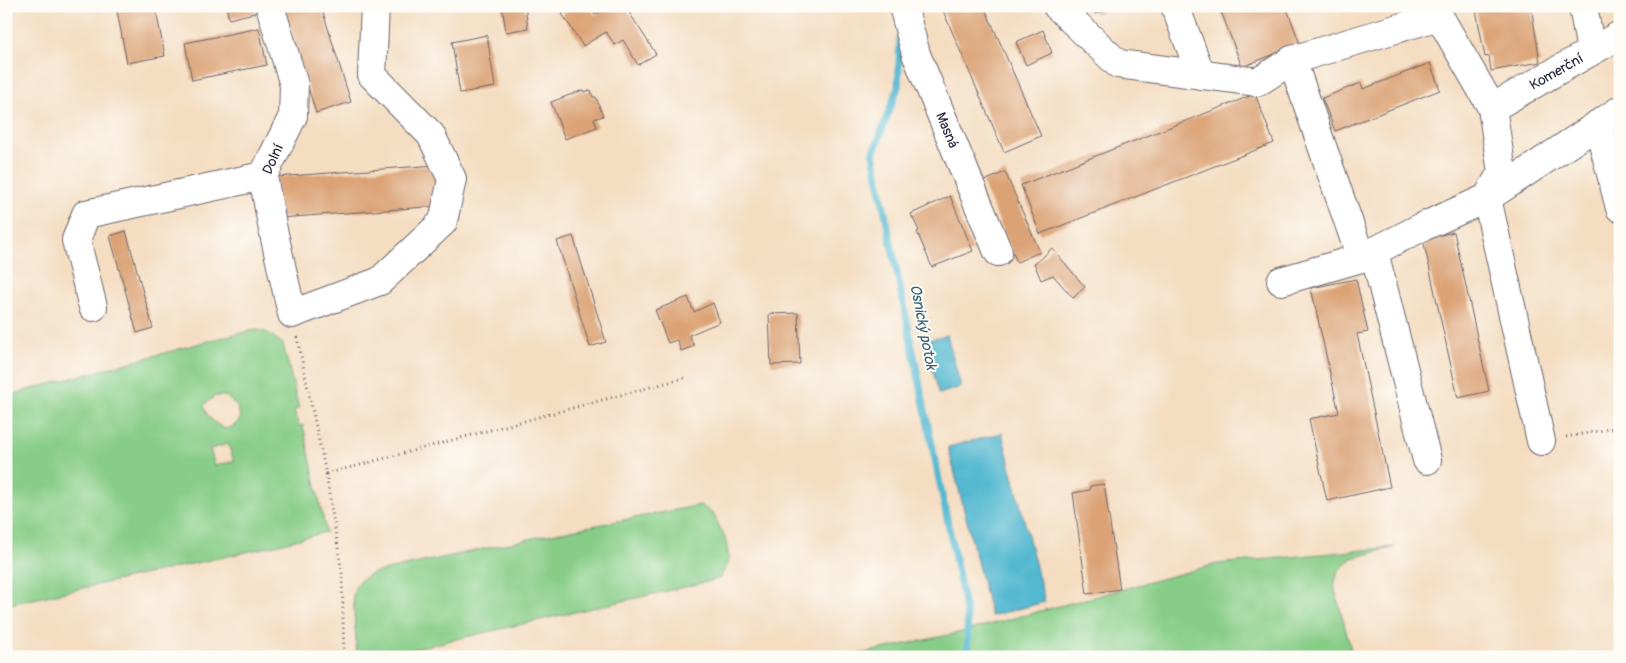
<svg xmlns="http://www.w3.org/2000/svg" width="1626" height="663" font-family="Pangolin,sans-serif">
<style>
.green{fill:#87cd87;stroke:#547861;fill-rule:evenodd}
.water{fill:#52b8d0;stroke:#3a6d86}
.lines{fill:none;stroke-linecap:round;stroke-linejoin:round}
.stream{stroke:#52b8d0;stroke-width:7}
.building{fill:#dba275}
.minor-casing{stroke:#6c636a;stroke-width:30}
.path{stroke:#6c636a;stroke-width:3;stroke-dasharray:1 4;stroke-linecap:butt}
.minor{stroke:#fff;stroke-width:28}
.labels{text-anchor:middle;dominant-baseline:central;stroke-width:4;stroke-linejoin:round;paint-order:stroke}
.street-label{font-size:14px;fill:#22223b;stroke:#fdfcf7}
.water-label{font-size:15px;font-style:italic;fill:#355e77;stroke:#fdfcf7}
</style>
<rect width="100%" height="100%" fill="#fdfcf7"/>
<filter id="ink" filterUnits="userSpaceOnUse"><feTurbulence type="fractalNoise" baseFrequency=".02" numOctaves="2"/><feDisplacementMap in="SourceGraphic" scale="10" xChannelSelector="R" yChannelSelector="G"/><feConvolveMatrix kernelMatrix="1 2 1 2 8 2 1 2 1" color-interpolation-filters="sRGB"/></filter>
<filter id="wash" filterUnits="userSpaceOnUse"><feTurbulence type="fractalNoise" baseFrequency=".0096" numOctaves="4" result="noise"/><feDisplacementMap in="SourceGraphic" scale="20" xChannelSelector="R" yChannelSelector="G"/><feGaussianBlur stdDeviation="1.12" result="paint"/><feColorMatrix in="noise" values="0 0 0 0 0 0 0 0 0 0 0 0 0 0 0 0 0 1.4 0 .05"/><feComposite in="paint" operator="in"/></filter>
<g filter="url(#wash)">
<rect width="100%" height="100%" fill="#f4ddc1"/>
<g class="green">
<path d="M258 330 268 333 283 344 299 409 294 410 299 426 303 425 326 532 260 549 6 605V396L223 337 249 331ZM215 396H226L237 407 241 418 234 426 225 429C215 424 205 416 204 405ZM228 444 234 461 215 466 210 449Z"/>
<path d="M701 505 713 514 725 537 729 558 726 568 719 579 378 657H357L353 596C355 583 361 578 373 573L556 533Z"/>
<path d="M1395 547 1352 558 1338 571 1334 586 1353 657 849 656 958 633 1217 564Z"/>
</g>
<g class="water">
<path d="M947 335 961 387 939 394 925 341Z"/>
<path d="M1002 433 1045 602 991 616 948 447Z"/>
</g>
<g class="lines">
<path class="stream" d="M900 38 898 87 873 154 967 617 968 657"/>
</g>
<g id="blocks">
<g class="building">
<path d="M116 6H155L165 56 127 63Z"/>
<path d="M226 6H257L258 12 229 19Z"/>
<path d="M283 6H321L351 102 316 113Z"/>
<path d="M502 6H525L528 28 506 32Z"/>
<path d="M575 6H589L595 15 609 6H625L656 54 638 65 623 40 615 45 606 32 583 46 562 14Z"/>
<path d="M941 6H984L1041 136 1004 152Z"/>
<path d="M1093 6H1117V7L1095 14Z"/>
<path d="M1219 6H1286L1300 44 1242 67Z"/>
<path d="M1480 6H1531L1540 62 1491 71 1489 56 1485 57 1476 10 1481 9Z"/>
<path d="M259 28 267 65 192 80 185 43Z"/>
<path d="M1043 30 1052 53 1026 65 1016 42Z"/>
<path d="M487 35 495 87 460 93 452 42Z"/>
<path d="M1430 63 1440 90 1335 131 1322 98 1361 83 1363 89Z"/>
<path d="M583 90 584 92 591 90 593 97H596L603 116 594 119 597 127 565 139 551 102Z"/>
<path d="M1255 94 1274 143 1040 234 1021 185Z"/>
<path d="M436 165 439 206 280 218 276 177Z"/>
<path d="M1005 172 1040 252 1017 262 982 182Z"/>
<path d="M950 196 973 251 932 267 917 232 919 231 911 214Z"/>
<path d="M126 231 153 328 137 333 110 236Z"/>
<path d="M1454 232 1489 391 1458 398 1423 239Z"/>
<path d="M573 236 606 342 590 347 557 241Z"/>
<path d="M1052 248 1085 287 1073 298 1053 275 1041 280 1034 263 1040 260Z"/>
<path d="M1356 279 1368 332 1357 334 1390 487 1327 501 1309 419 1339 413 1311 288Z"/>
<path d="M688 297 694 312 713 303 720 322 689 335 694 346 681 351 677 340 668 343 655 310Z"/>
<path d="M798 313 800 364 771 365 769 314Z"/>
<path d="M1104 484 1120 589 1087 594 1073 493 1090 490V486Z"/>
</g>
</g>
</g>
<g filter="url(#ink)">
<use href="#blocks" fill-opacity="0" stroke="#6c636a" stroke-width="1"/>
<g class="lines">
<g class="minor-casing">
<g id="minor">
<path d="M270 6 294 85 293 116 263 176 272 225 292 314 380 281 443 222 452 179 431 135 372 75 375 6"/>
<path id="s1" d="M903 6 916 54 998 252"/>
<path d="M1057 6 1118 64 1258 82 1292 60 1439 16 1492 108 1502 172 1487 198 1420 228 1361 258 1281 281"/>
<path d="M1175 6 1201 75"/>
<path d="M1583 6 1591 51"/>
<path d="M1292 60 1361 258"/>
<path id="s2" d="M1492 108 1620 35"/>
<path d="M1598 124 1620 208"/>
<path d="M1374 252 1427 460"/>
<path d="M93 307 76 240 86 214 263 176"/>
<path d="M1541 441 1487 198 1620 110"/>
</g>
</g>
<g class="path">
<path d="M297 337 326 474 342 573 344 657"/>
<path d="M1566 437 1620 427"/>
<path d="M326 474 688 377"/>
</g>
<use href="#minor" class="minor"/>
</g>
</g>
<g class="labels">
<g class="street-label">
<text stroke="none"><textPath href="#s2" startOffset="74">Komerční</textPath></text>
<text stroke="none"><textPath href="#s1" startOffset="132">Masná</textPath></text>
<text transform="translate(273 159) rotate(-66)">Dolní</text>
</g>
<g class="water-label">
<text transform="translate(923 327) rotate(79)">Osnický potok</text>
</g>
</g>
<rect width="1626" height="663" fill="none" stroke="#fdfcf7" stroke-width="25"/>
</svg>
